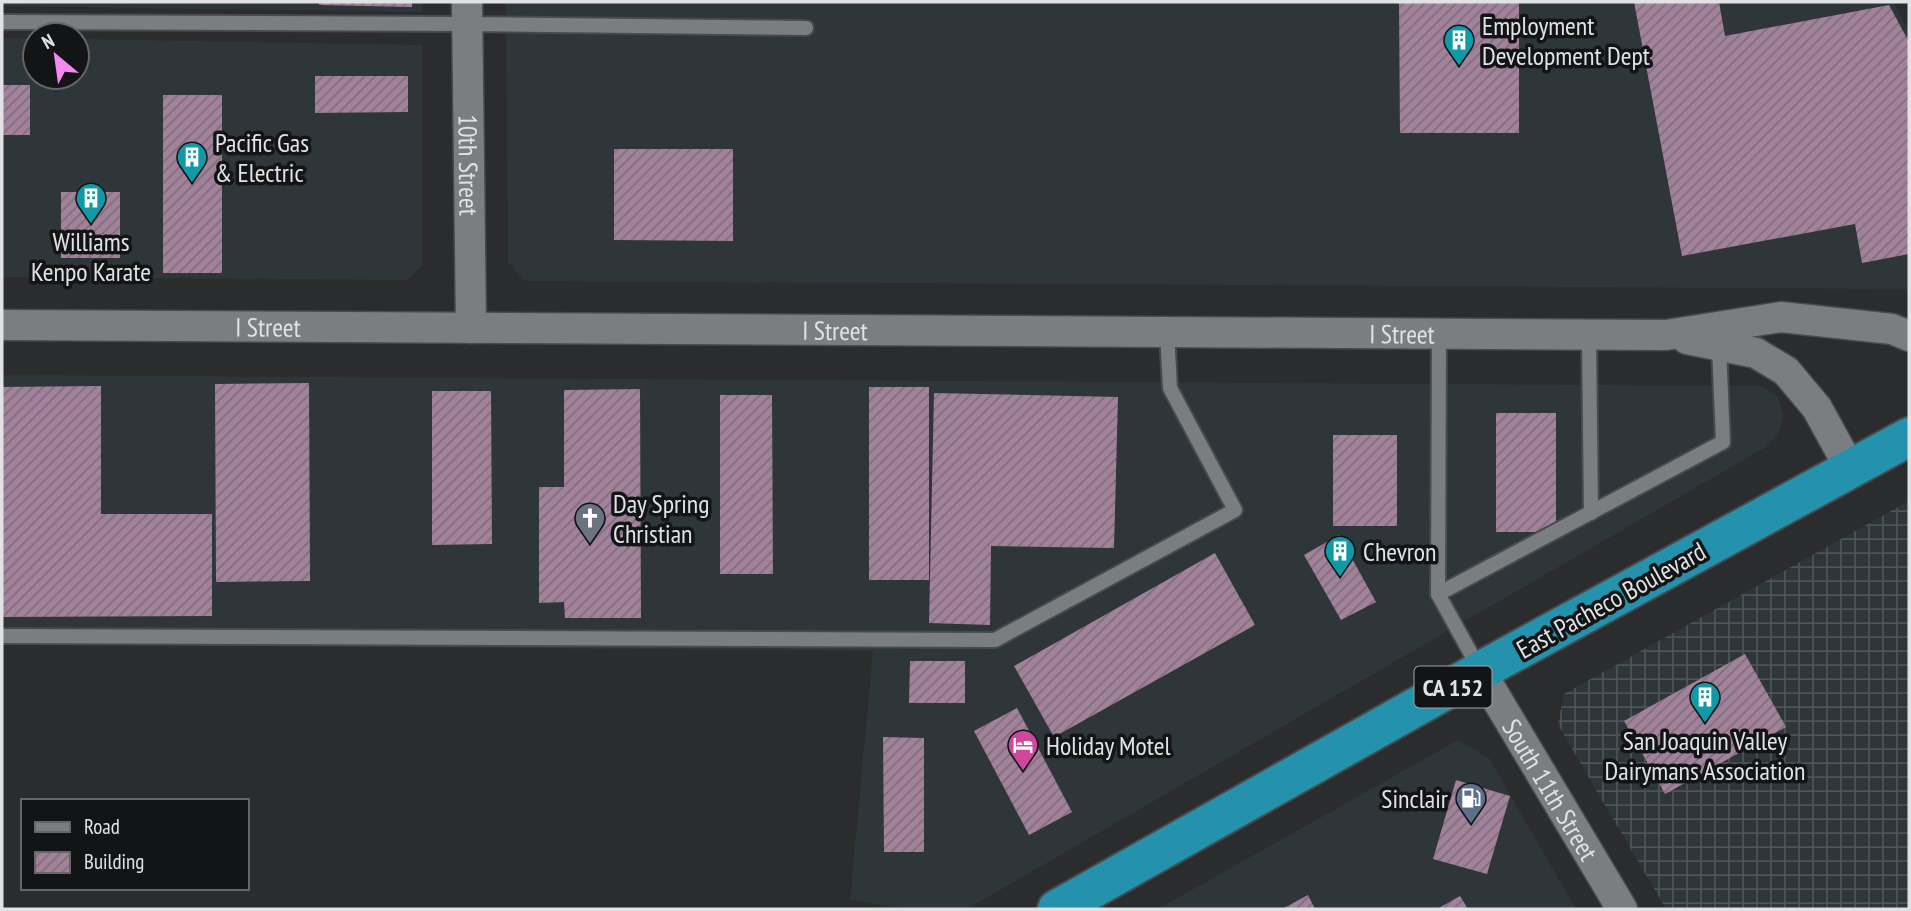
<svg xmlns="http://www.w3.org/2000/svg" width="1911" height="911" font-family="'PT Sans Narrow',sans-serif">
<style>
.built{fill:#2e363a}
.industrial{fill:url(#industrial-grid)}
.building{fill:url(#building-hatch)}
.lines{fill:none;stroke-linecap:round;stroke-linejoin:round}
.lane-casing{stroke:#484a4b;stroke-width:18}
.street-casing{stroke:#484a4b;stroke-width:33}
.highway-casing{stroke:#484a4b;stroke-width:42}
.lane{stroke:#7b7e80;stroke-width:14}
.street{stroke:#7b7e80;stroke-width:30}
.highway{stroke:#2492ac;stroke-width:38}
.labels{text-anchor:middle;dominant-baseline:central;stroke-width:7;stroke-linejoin:round;paint-order:stroke}
.shield{fill:#131415;stroke:#a2a4a5;stroke-width:2}
.shield-label{font-size:24px;font-weight:bold;fill:#e0e2e3}
.poi-label{font-size:26px;fill:#e0e2e3;stroke:#131415;text-anchor:start}
.street-label{font-size:26px;fill:#e0e2e3;stroke:#131415}
</style>
<defs>
<pattern id="industrial-grid" width="8" height="8" patternUnits="userSpaceOnUse" patternTransform="scale(1.75)"><rect width="8" height="8" fill="#2e363a"/><path d="M0 4h8M4 0v8" fill="none" stroke="#4c5356"/></pattern>
<pattern id="building-hatch" width="6" height="6" patternUnits="userSpaceOnUse" patternTransform="scale(1.75)"><rect width="6" height="6" fill="#a1829a"/><path d="M-1 1l2-2M0 6l6-6M5 7l2-2" fill="none" stroke="#806c7c"/></pattern>
</defs>
<rect width="100%" height="100%" fill="#2a2c2e"/>
<g class="built">
<path d="M2 2H422V12L2 6Z"/>
<path d="M506 2H1893L1909 31V289L525 281 508 262Z"/>
<path d="M2 38 35 39V77H77V39L422 45V266L407 280 2 277Z"/>
<path d="M2 375 1762 386 1778 397 1783 416 1779 432 1766 447 967 909H908L850 900 873 651 2 644Z"/>
<path d="M1458 740 1489 758 1576 909H1158Z"/>
</g>
<path class="industrial" d="M1909 501V909H1666L1558 725 1564 694Z"/>
<g class="building">
<path d="M320 2H412V7L319 5Z"/>
<path d="M1399 2H1519V133H1400Z"/>
<path d="M1634 2H1719L1725 36 1889 5 1909 42V254L1862 263 1855 224 1682 256Z"/>
<path d="M315 76H408V112L315 113Z"/>
<rect x="2" y="85" width="28" height="50"/>
<rect x="163" y="95" width="59" height="178"/>
<path d="M614 149H733V241L614 240Z"/>
<rect x="61" y="192" width="59" height="66"/>
<path d="M309 383 310 581 216 582 215 384Z"/>
<path d="M101 386V514H212V616L2 617V387Z"/>
<rect x="869" y="387" width="60" height="193"/>
<path d="M640 389 641 618H565L564 602 539 603V487H564V390Z"/>
<path d="M432 391H491L492 544 432 545Z"/>
<path d="M934 393 1118 397 1114 548 991 546 990 625 929 623Z"/>
<path d="M720 395H772L773 574H720Z"/>
<rect x="1496" y="413" width="60" height="119"/>
<rect x="1333" y="435" width="64" height="91"/>
<path d="M1339 535 1376 602 1341 620 1304 555Z"/>
<path d="M1215 553 1255 625 1054 737 1014 666Z"/>
<path d="M1745 654 1786 727 1665 794 1624 721Z"/>
<path d="M910 661H965V703H909Z"/>
<path d="M1017 708 1072 812 1029 835 974 731Z"/>
<path d="M883 737 924 738V852H884Z"/>
<path d="M1456 780 1510 796 1487 874 1433 859Z"/>
<path d="M1308 895 1315 909H1282Z"/>
<path d="M1460 896 1468 909H1437Z"/>
</g>
<g class="lines">
<g class="lane-casing">
<g id="lane">
<path d="M2 22 467 24 806 28"/>
<path d="M1439 334 1438 594 1480 670"/>
<path d="M1589 334 1591 513"/>
<path d="M1438 594 1723 442 1719 346"/>
<path d="M2 636 995 640 1235 510 1170 388 1167 332"/>
</g>
</g>
<g class="street-casing">
<g id="street">
<path id="s1" d="M467 2 471 328"/>
<path id="s2" d="M2 325 1666 335 1781 317 1892 329 1909 336"/>
<path d="M1687 339 1756 353 1786 371 1817 408 1851 470"/>
<path id="s3" d="M1480 671 1622 909"/>
</g>
</g>
<g class="highway-casing">
<path id="highway" d="M1057 909 1480 671 1909 437"/>
</g>
<use href="#lane" class="lane"/>
<use href="#street" class="street"/>
<use href="#highway" class="highway"/>
</g>
<defs>
<g id="building-pin" transform="scale(1.575)"><path d="M0 17L-7.5 6A9.5 9.5 0 1 1 7.5 6Z" fill="#0f9aa8" stroke="#131415"/><path d="M-4-6H4V6H1V3H-1V6H-4ZM-2.5-4.3h1.7v1.8h-1.7ZM.8-4.3h1.7v1.8H.8ZM-2.5-1h1.7V.8h-1.7ZM.8-1h1.7V.8H.8Z" fill="#fff"/></g>
<g id="church-pin" transform="scale(1.575)"><path d="M0 17L-7.5 6A9.5 9.5 0 1 1 7.5 6Z" fill="#6b7280" stroke="#131415"/><path d="M-1.2-6h2.4v3.5h3.3v2.4h-3.3V6h-2.4V-.1h-3.3v-2.4h3.3Z" fill="#fff"/></g>
<g id="hotel-pin" transform="scale(1.575)"><path d="M0 17L-7.5 6A9.5 9.5 0 1 1 7.5 6Z" fill="#d1479c" stroke="#131415"/><path d="M-6-4.5h1.5V1H6V5H4.5V3h-9V5H-6ZM-4 0a1.8 1.8 0 1 1 3.6 0ZM.5 0V-2.5h3Q6-2.5 6 0Z" fill="#fff"/></g>
<g id="fuel-pin" transform="scale(1.575)"><path d="M0 17L-7.5 6A9.5 9.5 0 1 1 7.5 6Z" fill="#5c6f8a" stroke="#131415"/><path d="M-5.5-6h7V0h2V4h1.3V-2.5L3-4.5l.8-.8L6-3V5H2.5V1h-1V6h-7ZM-4.2-4.7v3.2H.2V-4.7Z" fill="#fff"/></g>
</defs>
<g fill-rule="evenodd">
<use href="#building-pin" x="1459" y="40"/>
<use href="#building-pin" x="192" y="157"/>
<use href="#building-pin" x="91" y="198"/>
<use href="#church-pin" x="590" y="518"/>
<use href="#building-pin" x="1340" y="551"/>
<use href="#building-pin" x="1705" y="697"/>
<use href="#hotel-pin" x="1023" y="745"/>
<use href="#fuel-pin" x="1471" y="798"/>
</g>
<g class="labels">
<rect class="shield" x="1414.5" y="666.5" width="77" height="41" rx="5"/>
<g class="shield-label">
<text x="1453" y="687">CA 152</text>
</g>
<g class="poi-label">
<text x="1482" y="25">Employment<tspan x="1482" dy="30">Development Dept</tspan></text>
<text x="215" y="142">Pacific Gas<tspan x="215" dy="30">&amp; Electric</tspan></text>
<text x="91" y="241" text-anchor="middle">Williams<tspan x="91" dy="30">Kenpo Karate</tspan></text>
<text x="613" y="503">Day Spring<tspan x="613" dy="30">Christian</tspan></text>
<text x="1363" y="551">Chevron</text>
<text x="1705" y="740" text-anchor="middle">San Joaquin Valley<tspan x="1705" dy="30">Dairymans Association</tspan></text>
<text x="1046" y="745">Holiday Motel</text>
<text x="1448" y="798" text-anchor="end">Sinclair</text>
</g>
<g class="street-label">
<text stroke="none"><textPath href="#s1" startOffset="163">10th Street</textPath></text>
<text stroke="none"><textPath href="#s2" startOffset="266">I Street</textPath></text>
<text stroke="none"><textPath href="#s2" startOffset="833">I Street</textPath></text>
<text stroke="none"><textPath href="#s2" startOffset="1400">I Street</textPath></text>
<text transform="translate(1611 600) rotate(-29)">East Pacheco Boulevard</text>
<text stroke="none"><textPath href="#s3" startOffset="138">South 11th Street</textPath></text>
</g>
</g>
<rect width="1911" height="911" fill="none" stroke="#e0e2e3" stroke-width="7"/>
<rect x="21" y="799" width="228" height="91" fill="#131415" stroke="#656667" stroke-width="2"/>
<rect x="35" y="822" width="35" height="10" fill="#7b7e80" stroke="#656667" stroke-width="2"/>
<text x="84" y="834" font-size="21" fill="#e0e2e3">Road</text>
<rect x="35" y="852" width="35" height="21" fill="url(#building-hatch)" stroke="#656667" stroke-width="2"/>
<text x="84" y="869" font-size="21" fill="#e0e2e3">Building</text>
<g transform="translate(56 56) rotate(331)"><circle r="33" fill="#131415" stroke="#656667" stroke-width="2"/>
<path d="M0-5L12 26L0 18L-12 26Z" fill="#f489f0"/>
<text y="-10" font-size="19" font-weight="bold" text-anchor="middle" fill="#e0e2e3">N</text>
</g>
</svg>
